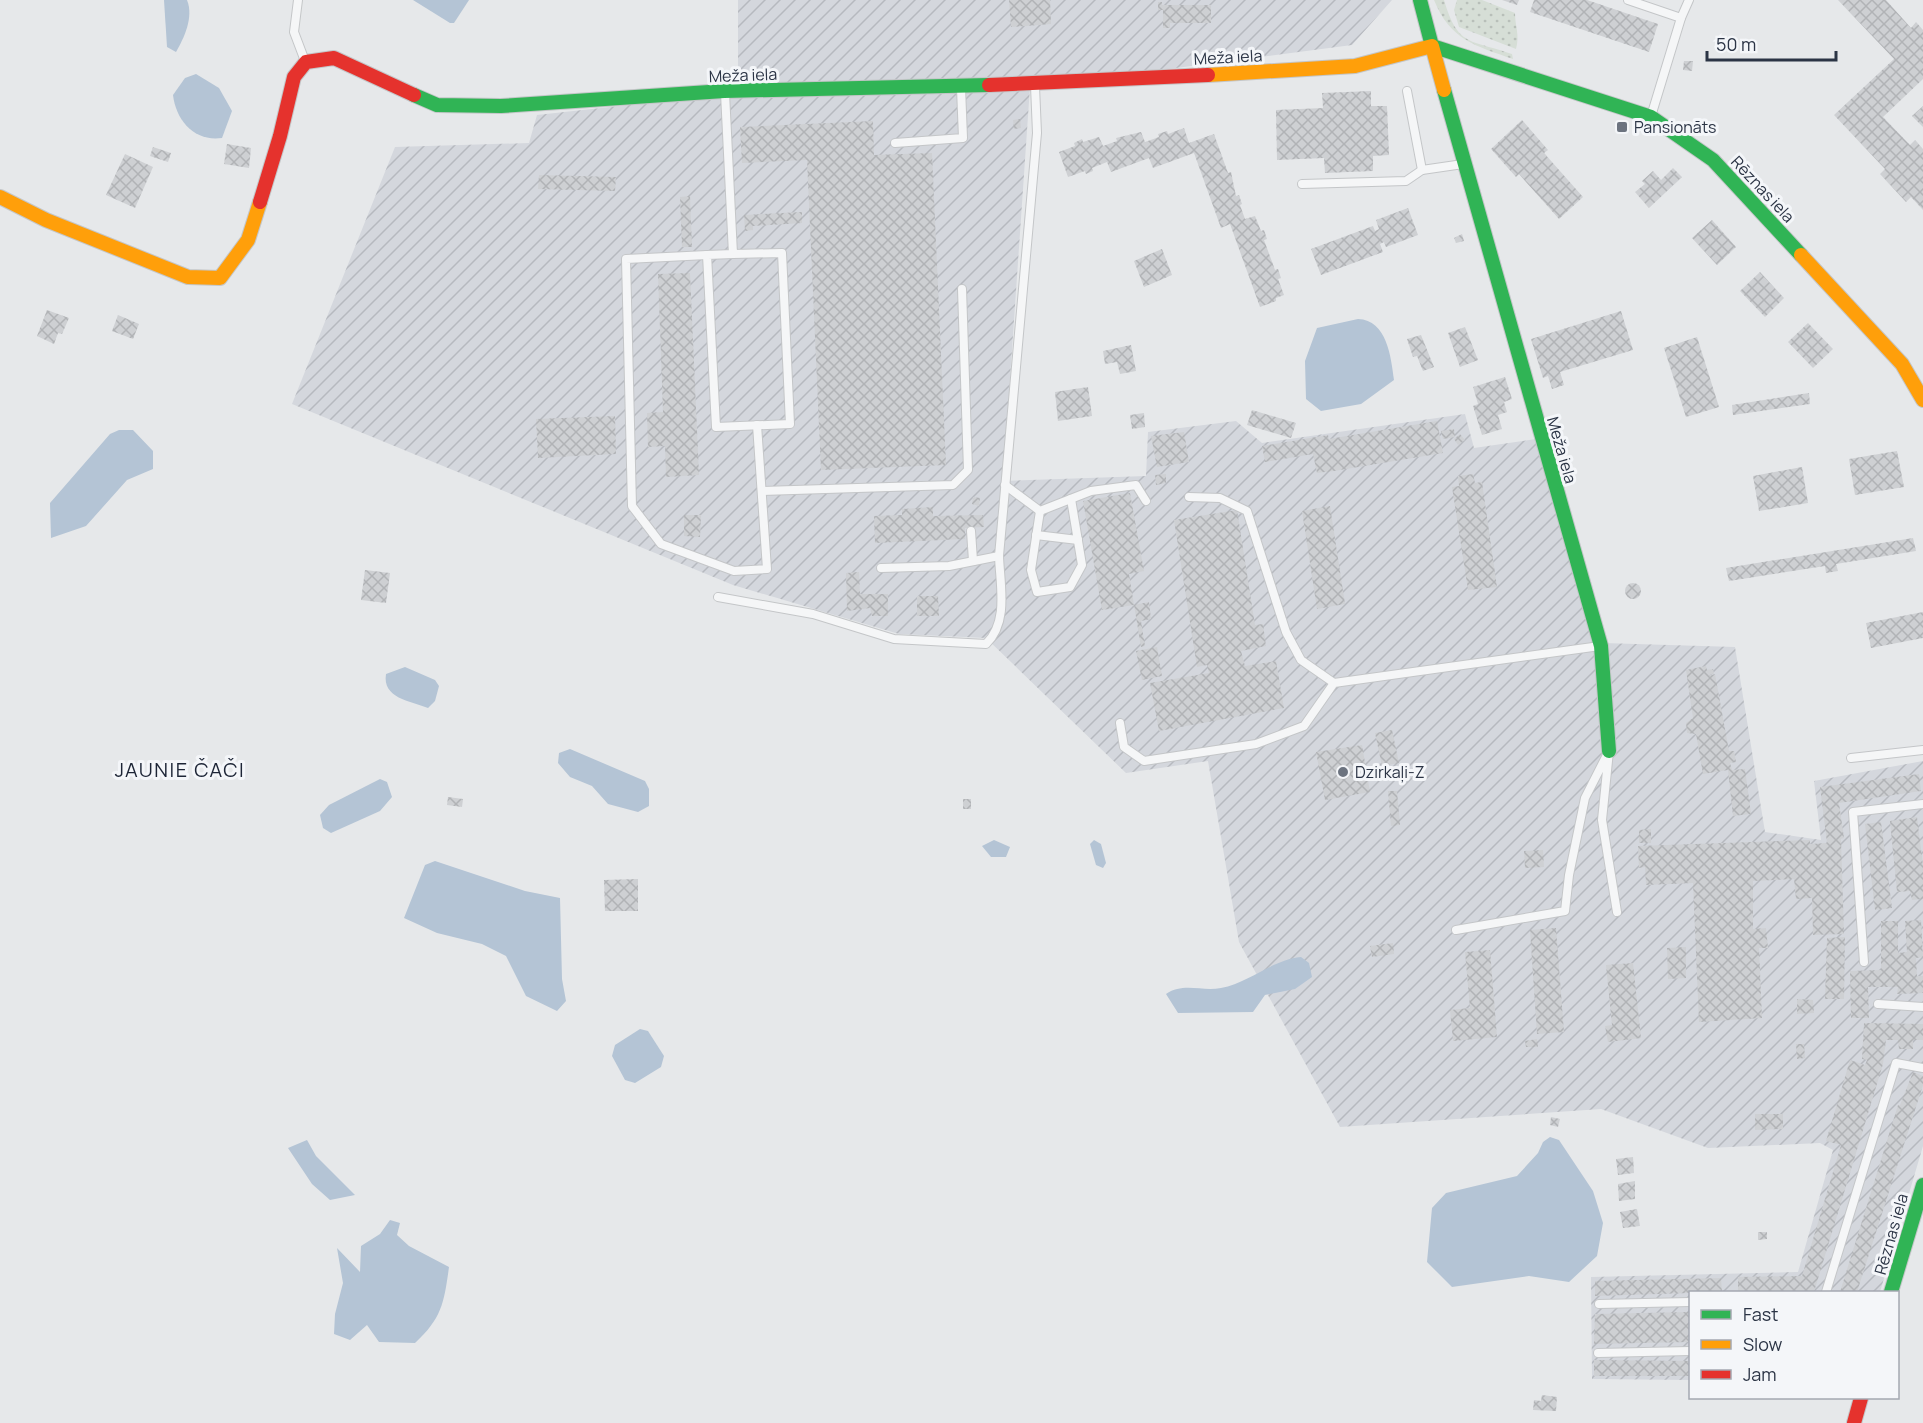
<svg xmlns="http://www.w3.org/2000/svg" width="1923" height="1423" font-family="Manrope,sans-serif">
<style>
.industrial{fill:url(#industrial-furrows)}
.green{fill:url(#green-dots)}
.water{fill:#b4c4d5}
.building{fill:url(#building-cross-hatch)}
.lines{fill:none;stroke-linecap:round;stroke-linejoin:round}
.lane-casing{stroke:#c4c6c8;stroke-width:10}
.fast-casing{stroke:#c4c6c8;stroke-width:16}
.slow-casing{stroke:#c4c6c8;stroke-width:16}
.jam-casing{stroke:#c4c6c8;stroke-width:16}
.lane{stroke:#f5f6f7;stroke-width:8}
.fast{stroke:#30b455;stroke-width:14}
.slow{stroke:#ff9f0a;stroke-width:14}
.jam{stroke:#e5322d;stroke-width:14}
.poi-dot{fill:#6c737f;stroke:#f4f6f9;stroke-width:2}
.labels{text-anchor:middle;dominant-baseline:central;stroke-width:6;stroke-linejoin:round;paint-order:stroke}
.street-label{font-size:16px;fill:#2b3445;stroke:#f4f6f9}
.poi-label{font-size:16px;fill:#2b3445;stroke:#f4f6f9;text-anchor:start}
.quarter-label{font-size:20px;letter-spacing:1.5px;fill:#1d2536;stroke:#f4f6f9}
</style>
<defs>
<pattern id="industrial-furrows" width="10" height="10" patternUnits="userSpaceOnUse" patternTransform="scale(1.5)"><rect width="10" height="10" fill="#d4d7dd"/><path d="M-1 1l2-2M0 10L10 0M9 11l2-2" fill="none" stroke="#b6b9bf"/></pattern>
<pattern id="green-dots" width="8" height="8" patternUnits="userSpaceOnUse" patternTransform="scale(1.5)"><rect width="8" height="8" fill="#d6ded6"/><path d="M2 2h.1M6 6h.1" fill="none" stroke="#b8bfb9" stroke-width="1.8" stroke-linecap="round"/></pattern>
<pattern id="building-cross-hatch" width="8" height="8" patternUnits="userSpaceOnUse" patternTransform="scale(1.5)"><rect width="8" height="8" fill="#ced0d3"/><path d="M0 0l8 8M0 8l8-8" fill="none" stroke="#b1b3b6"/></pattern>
</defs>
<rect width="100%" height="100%" fill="#e6e8ea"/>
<path class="industrial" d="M738 0H1392L1352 45 1030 87 1003 481 1146 476 1148 432 1236 421 1262 443 1465 414 1474 448 1543 438 1603 643 1735 647 1765 832 1821 840 1814 781 1923 761V1146L1880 1292H1690V1380L1592 1379 1591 1277 1798 1272 1833 1150 1820 1143 1708 1148 1601 1109 1340 1127 1239 942 1208 761 1126 773 986 638 899 634 733 585 292 404 395 147 529 143 537 115 738 93Z"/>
<g class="green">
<path d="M1434 0H1444C1458 47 1469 39 1512 54L1513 59C1476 46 1450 40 1434 0Z"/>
<path d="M1457 0H1482L1515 13C1515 26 1520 35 1516 49L1459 27 1454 10Z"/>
</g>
<g class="water">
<path d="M164 0H187C194 17 184 38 176 52L167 47Z"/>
<path d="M413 0H469L454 23H450Z"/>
<path d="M196 74 219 88 232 111 222 138C195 142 176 121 173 95L185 78Z"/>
<path d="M1358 319C1387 320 1391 357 1394 380L1361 404 1321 411 1306 399 1305 361 1317 328Z"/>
<path d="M119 430H133L153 451V469L127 480 86 526 51 538 50 503 110 434Z"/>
<path d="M405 667 435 680 439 686 435 701 428 708C410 701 382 698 386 674Z"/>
<path d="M570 749 645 781 649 789V806L638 812 608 804 592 786 570 777 558 763 559 753Z"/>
<path d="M380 779 387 782 392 797 380 811 331 833 323 828 320 815 329 805Z"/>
<path d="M994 840 1010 847 1006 857H991L982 846Z"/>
<path d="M1094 840 1101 844 1106 863 1103 868 1096 865 1090 844Z"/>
<path d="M435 861 525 891 560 898 562 979 566 1001 557 1011 526 996 506 956 482 944 437 933 404 918 425 865Z"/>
<path d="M1301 957 1309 963 1312 977 1295 989 1265 995 1253 1012 1178 1013 1166 994C1184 982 1202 992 1221 988 1250 982 1272 960 1301 957Z"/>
<path d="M640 1029 648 1031 664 1056 661 1067 635 1083 625 1080 612 1056 615 1045Z"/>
<path d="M1550 1137 1559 1140 1593 1191 1603 1223 1597 1256 1569 1282 1529 1276 1452 1287 1427 1262 1432 1208 1446 1193 1517 1176 1538 1153 1543 1142Z"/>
<path d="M307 1140 316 1156 355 1195 330 1200 312 1184 288 1148Z"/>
<path d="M390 1220 400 1223 397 1235 409 1246 449 1267C444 1303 442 1318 415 1343L379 1342 367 1325 350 1340 334 1334 335 1314 343 1283 337 1248 360 1272 361 1246 380 1234Z"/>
</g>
<g class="building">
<path d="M1009 0H1050L1051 24 1011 27Z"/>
<path d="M1502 0H1519L1517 5Z"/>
<path d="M1534 0H1587L1658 24 1649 52 1530 12Z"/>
<path d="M1838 0H1886L1911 28 1916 22 1923 30V79L1883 117 1910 145 1915 140 1923 149V210L1911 197 1906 202 1880 174 1885 169 1834 115 1894 59Z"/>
<path d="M1158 2H1162V5H1211V23H1170V28H1163V10H1158Z"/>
<path d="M1684 61H1693L1692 71 1683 70Z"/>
<path d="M1371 91V106H1387L1389 155 1373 156V171L1325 173 1324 158 1277 160 1276 110 1323 108 1322 93Z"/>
<path d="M1923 106V127L1912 116Z"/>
<path d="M1020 119 1021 128 1014 129 1013 120Z"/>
<path d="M1522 120 1548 150 1544 153 1583 197 1559 219 1519 174 1516 177 1491 149Z"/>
<path d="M873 121 874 155 932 153 946 465 821 470 807 160 742 163 740 127Z"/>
<path d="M1184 128 1189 143 1214 134 1228 173 1231 172 1236 196 1239 195 1242 204 1240 205 1245 219 1255 216 1261 231 1264 230 1267 239 1264 240 1275 270 1278 269 1281 278 1278 279 1284 295 1276 298V301L1260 307 1230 224 1221 228 1194 153 1153 168 1149 158 1111 172 1107 162 1092 168 1093 171 1086 174 1085 171 1068 177 1059 152 1075 146 1074 143 1082 139 1083 142 1099 137 1103 146 1117 141 1116 138 1141 132 1145 142 1159 137 1158 134 1167 131 1168 134Z"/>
<path d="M227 144 251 148 249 168 224 164Z"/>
<path d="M153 147 171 153 168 162 150 156Z"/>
<path d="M125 154 153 167 135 208 106 195Z"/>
<path d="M1673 168 1682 177 1649 208 1635 192 1645 184 1642 181 1653 171 1661 180Z"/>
<path d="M539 175 616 177 615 191 538 189Z"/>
<path d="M690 196 692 247H682L680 197Z"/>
<path d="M1408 208 1418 235 1386 247 1384 242 1380 244 1383 252 1321 275 1311 249 1373 226 1375 231 1379 229 1376 220Z"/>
<path d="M802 212V223L753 226V230L745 231 744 215Z"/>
<path d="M1712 220 1736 247 1717 265 1692 238Z"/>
<path d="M1462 234 1464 241 1456 243 1454 238Z"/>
<path d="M1162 249 1172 275 1144 287 1134 261Z"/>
<path d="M1760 272 1784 298 1765 317 1740 291Z"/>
<path d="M690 273 699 475 666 477 665 446 648 447 647 413 663 412 658 274Z"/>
<path d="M47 310 69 318 62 334 58 333 54 344 37 336Z"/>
<path d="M1621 311 1633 350 1560 372 1564 385 1552 389 1548 376 1543 378 1531 339Z"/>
<path d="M118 315 139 324 133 339 112 331Z"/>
<path d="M1808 323 1833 349 1813 368 1788 342Z"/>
<path d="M1465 327 1478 360 1460 367 1448 333Z"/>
<path d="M1421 335 1434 367 1423 371 1417 356 1413 357 1407 339Z"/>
<path d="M1697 337 1719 407 1686 417 1664 348Z"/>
<path d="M1131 345 1136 371 1120 374 1117 362 1105 364 1103 351Z"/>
<path d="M1505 377 1512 399 1504 402 1507 412 1498 415 1502 429 1482 435 1473 406 1478 404 1473 387Z"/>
<path d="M1088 387 1092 416 1058 421 1055 392Z"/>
<path d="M1809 393 1810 404 1733 415 1732 405Z"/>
<path d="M1252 410 1296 423 1291 438 1247 425Z"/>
<path d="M1144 413 1145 427 1132 429 1130 415Z"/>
<path d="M615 416 616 454 538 458 536 419Z"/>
<path d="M1437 421 1443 453 1334 471 1317 473 1313 454 1265 462 1262 446 1328 435 1329 439Z"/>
<path d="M1454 429 1455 437 1443 439 1441 431Z"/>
<path d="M1184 432 1189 462 1157 467 1151 436Z"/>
<path d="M1460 434 1465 440 1458 445 1454 439Z"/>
<path d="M1897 451 1904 487 1855 495 1849 459Z"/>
<path d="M1802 467 1808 503 1759 511 1753 476Z"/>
<path d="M1166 474V483L1156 485 1155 475Z"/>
<path d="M1473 474 1475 483 1482 482 1497 587 1468 590 1452 487 1459 486 1458 476Z"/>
<path d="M1130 493 1144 571 1129 574 1134 605 1102 610 1083 501Z"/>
<path d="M973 497 980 498 979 506 972 504Z"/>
<path d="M1330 506 1345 604 1317 609 1302 511Z"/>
<path d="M933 507V516L983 515 984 527 965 528V539L875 543 874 516 902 515V509Z"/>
<path d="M1237 510 1255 625 1263 624 1266 646 1241 651 1245 666 1276 661 1284 708 1159 731 1150 683 1209 673 1207 665 1197 667 1174 520Z"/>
<path d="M684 515H701L700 537 684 536Z"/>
<path d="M1913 538 1916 551 1836 564 1838 571 1826 573 1825 566 1729 581 1726 568Z"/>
<path d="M365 570 390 573 386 603 361 600Z"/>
<path d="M859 572 860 594H888V616H872L870 608 847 611 846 573Z"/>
<circle cx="1633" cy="591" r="8"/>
<path d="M917 596H938L939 616H917Z"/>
<path d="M1149 602 1151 619 1141 621 1145 646 1141 647 1134 605Z"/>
<path d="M1923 612V638L1871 648 1866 623Z"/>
<path d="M1157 647 1162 676 1142 680 1136 651Z"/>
<path d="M1706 666 1707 670 1713 669 1714 673 1708 676 1715 674 1729 751H1734L1736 762 1730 763 1732 770 1745 769 1751 814 1733 816 1728 770 1703 774 1696 734 1687 733 1686 723 1693 718 1686 670Z"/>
<path d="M1392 730 1399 763 1382 766 1375 733Z"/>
<path d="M1362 745 1370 792 1325 800 1316 752Z"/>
<path d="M1919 774 1921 791 1839 803 1844 838 1841 839 1844 934 1813 935 1812 898 1796 899 1794 879 1753 881V929L1766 928 1768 948H1759L1762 1018 1699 1022 1693 883 1646 885 1645 867 1639 868 1638 846 1810 840V844L1827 843 1820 787Z"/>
<path d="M1388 791H1397L1400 825 1391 826Z"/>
<path d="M448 797 463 799 462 807 447 805Z"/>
<rect x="963" y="799" width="8" height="10"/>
<path d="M1917 817 1923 865V899L1912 900 1910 891 1897 892 1890 821Z"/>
<path d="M1881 822 1892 908 1875 910 1865 824Z"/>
<path d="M1651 829V843H1639V830Z"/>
<path d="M1543 850 1544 867 1525 868 1524 851Z"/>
<path d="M638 879V911H605L604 880Z"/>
<path d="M1921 920 1923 957 1916 958 1917 976H1923V993L1897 994 1898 987H1868L1869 1018H1851L1850 971 1881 970V921H1898V953L1907 952 1905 921Z"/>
<path d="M1556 928 1564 1032 1537 1034 1530 930Z"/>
<path d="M1845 937 1844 999H1825L1827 938Z"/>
<path d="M1393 943 1394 954 1372 957 1370 946Z"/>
<path d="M1686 947V978L1668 979 1667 948Z"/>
<path d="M1490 950 1497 1037 1453 1041 1450 1010 1470 1008 1465 952Z"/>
<path d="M1633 963 1641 1038 1608 1042 1605 1026 1612 1025 1606 965Z"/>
<path d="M1797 999 1813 1000 1814 1013 1797 1014Z"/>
<path d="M1864 1023 1923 1024V1040H1913V1049H1899L1898 1040H1886L1883 1064 1814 1292H1738V1277L1802 1276 1841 1145 1826 1141 1850 1060 1865 1065 1867 1060 1862 1059Z"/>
<path d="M1537 1039 1538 1047H1526L1525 1041Z"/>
<path d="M1796 1044H1804L1805 1058 1797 1059Z"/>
<path d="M1913 1072 1923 1076V1085L1857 1292H1840L1898 1105H1900Z"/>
<path d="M1755 1114H1783V1129L1755 1130Z"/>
<path d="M1551 1117 1560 1119 1558 1127 1550 1125Z"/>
<path d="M1633 1157 1634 1173 1618 1175 1616 1159Z"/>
<path d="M1635 1181V1199L1619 1201 1618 1184Z"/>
<path d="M1637 1209 1640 1226 1623 1228 1620 1212Z"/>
<path d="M1758 1232H1767V1239L1758 1240Z"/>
<path d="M1721 1278 1722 1292 1595 1296V1281Z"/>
<path d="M1690 1312V1342L1594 1344 1595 1314Z"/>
<path d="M1594 1360 1690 1361V1376H1594Z"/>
<path d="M1542 1395 1557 1397 1556 1411 1533 1410 1534 1400 1541 1401Z"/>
</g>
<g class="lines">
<g class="lane-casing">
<g id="lane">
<path d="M298 0 294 32 305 61"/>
<path d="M1628 0 1681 18"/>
<path d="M1407 91 1422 170 1463 164"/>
<path d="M725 93 733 254 782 253 790 424 716 427 707 255 733 254"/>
<path d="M1652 113 1681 18 1689 0"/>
<path d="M895 143 963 138 961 88"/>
<path d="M1302 184 1406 181 1422 170"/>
<path d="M707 255 626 259 632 506 661 544 734 571 767 569 757 425"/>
<path d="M1005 485 1040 511 1091 491 1136 485 1146 501"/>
<path d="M762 491 953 485 968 470 962 289"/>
<path d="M1189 497 1220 498 1247 511 1286 632 1301 660 1334 683"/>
<path d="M1040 511 1031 570 1037 592 1070 587 1082 565 1071 499"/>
<path d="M971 531 973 561"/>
<path d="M1036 535 1078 540"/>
<path d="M881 568 949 566 999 556"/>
<path d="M718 597 813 614 894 639 986 644C1009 622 1000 585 999 556L1037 133 1035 86"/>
<path d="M1120 723 1124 747 1144 761 1256 744 1304 726 1334 683 1600 646"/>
<path d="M1851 758 1923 750"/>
<path d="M1456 930 1565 911 1569 875 1585 798 1609 751 1602 820 1617 912"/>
<path d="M1864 962 1853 812 1923 804"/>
<path d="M1878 1004 1923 1007"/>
<path d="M1826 1292 1896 1063 1923 1068"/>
<path d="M1599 1304 1690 1302"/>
<path d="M1598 1353 1690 1351"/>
</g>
</g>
<g class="fast-casing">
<g id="fast">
<path d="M1420 0 1432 46 1651 117 1713 160 1801 255"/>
<path d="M1444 90 1601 646 1609 751"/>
<path d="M414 95 437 105 501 106 724 91 989 85"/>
<path d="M1891 1292 1923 1185"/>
</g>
</g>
<g class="slow-casing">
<g id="slow">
<path d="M1208 75 1355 66 1432 46 1444 90"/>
<path d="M0 197 46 220 188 277 220 278 248 240 260 202"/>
<path d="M1801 255 1902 364 1923 400"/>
</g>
</g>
<g class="jam-casing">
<g id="jam">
<path d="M989 85 1208 75"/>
<path d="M260 202 280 136 294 77 306 62 334 58 414 95"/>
<path d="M1854 1423 1861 1398"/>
</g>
</g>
<use href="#lane" class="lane"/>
<use href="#fast" class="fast"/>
<use href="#slow" class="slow"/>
<use href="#jam" class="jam"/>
</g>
<g class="poi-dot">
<rect x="1616" y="121" width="12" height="12" rx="3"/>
<circle cx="1343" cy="772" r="6"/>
</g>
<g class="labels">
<g class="street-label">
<text transform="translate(1228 57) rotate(-3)">Meža iela</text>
<text transform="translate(743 75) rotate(-2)">Meža iela</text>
<text transform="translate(1763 189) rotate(47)">Rēznas iela</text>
<text transform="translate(1562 450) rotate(74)">Meža iela</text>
<text transform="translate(1891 1234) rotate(-74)">Rēznas iela</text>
</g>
<g class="poi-label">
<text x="1634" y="127">Pansionāts</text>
<text x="1355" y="772">Dzirkaļi-Z</text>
</g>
<g class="quarter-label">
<text x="180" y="769">JAUNIE ČAČI</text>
</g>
</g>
<rect x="1689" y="1291" width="210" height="108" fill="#f4f6f9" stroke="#a4a8b1" stroke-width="1.5"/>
<rect x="1701" y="1310" width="30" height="9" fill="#30b455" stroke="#a4a8b1" stroke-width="1.5"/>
<text x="1743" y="1321" font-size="18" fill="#2b3445">Fast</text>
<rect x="1701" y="1340" width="30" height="9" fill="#ff9f0a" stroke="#a4a8b1" stroke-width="1.5"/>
<text x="1743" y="1351" font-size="18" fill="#2b3445">Slow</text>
<rect x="1701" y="1370" width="30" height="9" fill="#e5322d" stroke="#a4a8b1" stroke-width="1.5"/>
<text x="1743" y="1381" font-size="18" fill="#2b3445">Jam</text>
<path d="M1707 51v9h129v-9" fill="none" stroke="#2b3445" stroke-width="3"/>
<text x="1716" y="51" font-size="18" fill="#2b3445" stroke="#f4f6f9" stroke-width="4.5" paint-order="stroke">50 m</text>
</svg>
